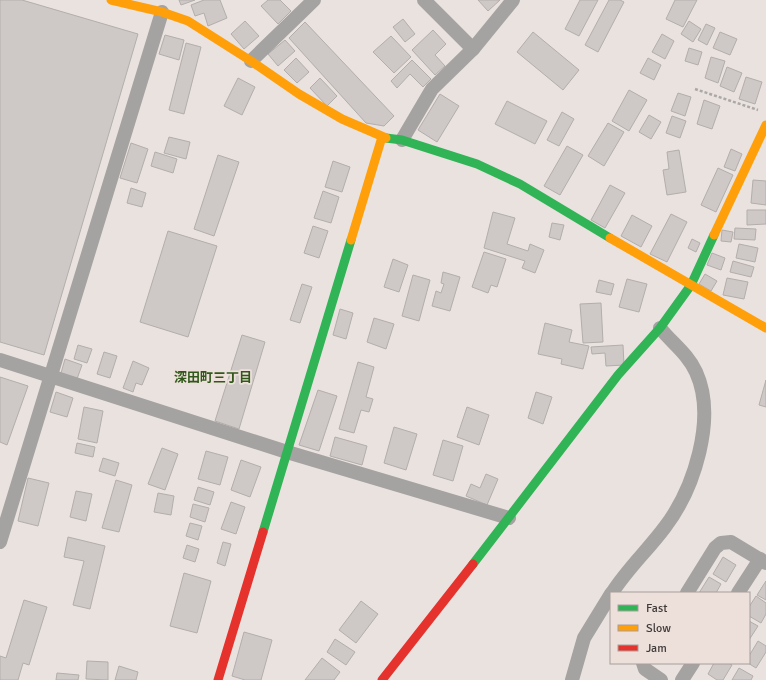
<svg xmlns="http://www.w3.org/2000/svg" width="766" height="680" font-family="Signika,'Noto Sans JP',sans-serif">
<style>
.building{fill:#cec9c6;stroke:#b3aeab}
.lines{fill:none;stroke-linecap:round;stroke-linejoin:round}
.path{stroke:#aba8a7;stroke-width:2.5;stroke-dasharray:3 2;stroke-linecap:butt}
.street{stroke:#a5a2a2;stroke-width:14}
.fast{stroke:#30b455;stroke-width:9}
.slow{stroke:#ff9f0a;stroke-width:9}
.jam{stroke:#e5322d;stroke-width:9}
.labels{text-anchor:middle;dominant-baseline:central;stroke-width:3.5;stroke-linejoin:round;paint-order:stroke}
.neighbourhood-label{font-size:13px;font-weight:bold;fill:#31581b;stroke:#ede0db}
</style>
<rect width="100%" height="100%" fill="#e9e2df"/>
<g class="building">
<path d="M0 0H22L138 34 44 355 0 342Z"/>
<path d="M179 0H195L181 5Z"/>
<path d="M204 0H220L227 18 208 26 204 13 195 16 191 5Z"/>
<path d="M268 0H280L291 11 278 24 261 6Z"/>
<path d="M478 0H500L488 11Z"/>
<path d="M580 0H598L579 36 565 29Z"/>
<path d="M609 0H620L624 2 598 52 585 45Z"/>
<path d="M675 0H697L683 27 666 19Z"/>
<path d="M403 19 415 34 405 42 393 27Z"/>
<path d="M245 21 259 36 244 49 231 34Z"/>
<path d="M689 21 701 29 693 42 681 34Z"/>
<path d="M305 22 394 116 384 126 366 123 289 38Z"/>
<path d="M706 24 715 28 707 45 698 40Z"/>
<path d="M433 30 446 44 435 55 445 66 435 75 412 50Z"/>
<path d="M533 32 579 70 563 90 517 52Z"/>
<path d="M720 32 737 39 730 55 713 48Z"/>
<path d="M662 34 674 41 665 59 652 52Z"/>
<path d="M165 35 184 40 179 60 159 54Z"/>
<path d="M391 36 411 57 394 73 373 52Z"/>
<path d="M285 40 295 51 278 66 268 54Z"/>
<path d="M186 43 201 47 184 114 169 110Z"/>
<path d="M689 48 702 52 698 65 685 61Z"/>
<path d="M711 57 725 61 718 83 705 78Z"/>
<path d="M296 58 309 72 297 83 284 70Z"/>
<path d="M648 58 661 65 654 80 640 73Z"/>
<path d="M412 60 431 79 423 87 410 74 397 88 391 81Z"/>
<path d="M727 67 742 73 734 92 720 86Z"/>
<path d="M746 77 762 82 755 104 739 99Z"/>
<path d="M238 78 255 87 242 115 224 106Z"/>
<path d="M320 78 337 96 327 106 310 88Z"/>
<path d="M629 90 647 100 629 131 612 121Z"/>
<path d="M678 93 691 97 685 116 671 111Z"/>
<path d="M440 94 459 106 437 142 418 130Z"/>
<path d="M704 100 720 106 712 129 697 124Z"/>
<path d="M507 101 547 121 535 144 495 124Z"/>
<path d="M562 112 574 119 559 146 547 140Z"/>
<path d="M649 115 661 122 651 139 639 132Z"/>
<path d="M672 116 686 121 680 138 666 133Z"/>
<path d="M608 123 624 132 604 166 588 156Z"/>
<path d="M169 137 190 142 186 159 164 153Z"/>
<path d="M131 143 148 149 137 183 120 178Z"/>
<path d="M567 146 583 155 560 195 544 186Z"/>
<path d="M731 149 742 154 735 171 724 167Z"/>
<path d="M679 150 686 192 667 195 663 170 669 169 667 152Z"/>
<path d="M155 152 177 159 173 173 151 166Z"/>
<path d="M218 155 239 162 214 236 194 229Z"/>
<path d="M333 161 350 167 342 192 325 187Z"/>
<path d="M718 168 733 175 716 212 701 205Z"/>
<path d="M753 180 766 181V205L751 203Z"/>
<path d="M610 185 625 193 605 228 591 220Z"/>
<path d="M131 188 146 193 142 207 127 203Z"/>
<path d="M323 191 339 197 331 223 314 218Z"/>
<path d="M747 210H766V224L747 225Z"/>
<path d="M493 212 515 218 507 244 528 251 530 244 544 250 535 273 522 268 525 261 484 248Z"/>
<path d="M671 214 687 222 667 262 650 254Z"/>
<path d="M632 215 652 226 641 247 621 236Z"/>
<path d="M552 223 564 225 560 240 549 237Z"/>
<path d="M313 226 328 231 319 258 304 253Z"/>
<path d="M735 228 756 229 755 240 734 239Z"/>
<path d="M722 230 733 232 731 242 721 241Z"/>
<path d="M168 231 217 246 188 337 140 322Z"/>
<path d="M692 239 700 243 696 252 688 248Z"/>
<path d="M739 244 758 248 755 262 736 258Z"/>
<path d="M484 252 506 259 497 287 491 285 488 293 472 287Z"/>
<path d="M712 253 725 258 721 270 707 265Z"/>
<path d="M393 259 408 265 399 292 384 287Z"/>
<path d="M733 261 754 267 751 277 730 272Z"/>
<path d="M443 272 460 277 450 311 432 306 436 291 441 293 444 284 441 283Z"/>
<path d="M705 274 717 281 711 291 699 284Z"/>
<path d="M413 275 430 280 419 321 402 316Z"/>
<path d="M727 278 748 282 744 299 723 295Z"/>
<path d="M627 279 647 284 639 312 619 307Z"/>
<path d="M599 280 614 284 611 295 596 292Z"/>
<path d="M302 284 312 287 300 323 290 320Z"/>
<path d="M601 303 603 342 583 343 580 304Z"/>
<path d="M340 309 353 313 346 339 333 335Z"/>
<path d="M374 318 394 324 386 349 367 342Z"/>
<path d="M545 323 572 330 569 342 589 346 583 369 561 364 562 359 538 354Z"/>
<path d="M242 335 265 342 239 429 215 421Z"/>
<path d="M78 345 92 349 87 363 74 359Z"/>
<path d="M623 345 624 365 606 366 605 353 592 354 591 347Z"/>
<path d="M104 352 117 356 110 378 97 374Z"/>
<path d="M65 359 82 365 77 379 61 373Z"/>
<path d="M133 361 149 368 142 385 136 383 133 392 123 388Z"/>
<path d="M358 362 374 367 366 397 373 399 369 412 361 410 354 433 339 429Z"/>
<path d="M0 377 28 386 7 445 0 442Z"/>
<path d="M766 380V407L759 405Z"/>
<path d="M318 390 337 396 319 451 299 445Z"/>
<path d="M56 392 73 398 67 417 50 412Z"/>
<path d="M536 392 552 397 543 424 528 418Z"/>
<path d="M84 407 103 411 97 443 78 439Z"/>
<path d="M467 407 489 415 479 445 457 437Z"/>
<path d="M394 427 417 434 406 470 384 463Z"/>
<path d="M335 437 367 446 362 465 330 456Z"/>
<path d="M443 440 463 446 453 481 433 475Z"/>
<path d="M77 443 95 447 93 457 75 453Z"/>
<path d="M162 448 178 454 165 490 148 484Z"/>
<path d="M206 451 228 457 220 485 198 479Z"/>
<path d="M103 458 119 463 115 476 99 471Z"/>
<path d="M241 460 261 467 250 497 231 490Z"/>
<path d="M486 474 498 479 487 505 466 496 471 484 480 488Z"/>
<path d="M28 478 49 483 38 526 18 521Z"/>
<path d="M116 480 132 485 119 532 102 528Z"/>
<path d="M198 487 214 492 210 505 194 500Z"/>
<path d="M76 491 92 494 86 521 70 517Z"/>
<path d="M158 493 174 496 171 515 154 512Z"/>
<path d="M231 502 245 507 236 534 221 529Z"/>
<path d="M193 504 209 508 205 522 190 517Z"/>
<path d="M190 523 202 526 198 540 186 536Z"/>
<path d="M68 537 105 546 90 609 73 605 84 561 64 557Z"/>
<path d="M223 542 231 544 225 566 217 563Z"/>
<path d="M187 545 199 549 195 562 183 558Z"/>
<path d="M723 557 736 565 726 582 713 574Z"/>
<path d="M184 573 211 581 197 633 170 626Z"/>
<path d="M709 577 721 584 716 593H699Z"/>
<path d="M766 581V600L757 595Z"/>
<path d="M756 596 766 603V614L761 623 749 616V607Z"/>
<path d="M24 600 47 607 29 665 23 663 18 680H0V656L6 658Z"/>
<path d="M361 601 378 614 356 643 339 630Z"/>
<path d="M749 621 758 626 749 640Z"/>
<path d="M244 632 272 640 261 680H245L232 676Z"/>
<path d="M335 639 355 652 346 665 327 652Z"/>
<path d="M758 641 766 646V652L756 668 748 663H749V656Z"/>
<path d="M322 658 340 672 334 680H305Z"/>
<path d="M87 661 108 662V680L86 679Z"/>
<path d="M714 663H728L732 665 723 680H717L708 674Z"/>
<path d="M119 666 138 672 136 680H115Z"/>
<path d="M739 668 753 676 751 680H732Z"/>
<path d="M57 673 79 675 78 680H56Z"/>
</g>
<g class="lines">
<path class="path" d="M695 89 758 110"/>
<g class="street">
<path d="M473 49 513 0"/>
<path d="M251 61 314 0"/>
<path d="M402 140 432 89 473 49 424 0"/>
<path d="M0 360 287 452 509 518"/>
<path d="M0 542 162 12"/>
<path d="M612 593C627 569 648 550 665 527 694 489 717 418 696 372 688 354 672 343 660 328"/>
<path d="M687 593 715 548 721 543 731 542 766 563"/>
<path d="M738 593 760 559"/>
<path d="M643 663 645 669 661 680"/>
<path d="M572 680 584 638 611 594"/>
<path d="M682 680 693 663"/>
</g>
<g class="fast">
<path d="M386 138 402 140 477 164 520 184 610 238"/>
<path d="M263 532 351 240"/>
<path d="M473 564 618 375 660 328 691 285 714 235"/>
</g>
<g class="slow">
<path d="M111 0 162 12 188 21 251 61 299 94 342 119 386 138"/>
<path d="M714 235 766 125"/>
<path d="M610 238 766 328"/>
<path d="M351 240 382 137"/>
</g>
<g class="jam">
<path d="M218 680 263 532"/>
<path d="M382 680 473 564"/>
</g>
</g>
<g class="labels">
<g class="neighbourhood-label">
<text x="213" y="378">深田町三丁目</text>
</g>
</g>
<rect x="610" y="592" width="140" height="72" fill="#ede0db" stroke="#a89e9a"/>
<rect x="618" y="605" width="20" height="6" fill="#30b455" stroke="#a89e9a"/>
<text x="646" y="612" font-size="12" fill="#403a38">Fast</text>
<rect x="618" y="625" width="20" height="6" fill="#ff9f0a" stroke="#a89e9a"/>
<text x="646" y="632" font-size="12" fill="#403a38">Slow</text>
<rect x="618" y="645" width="20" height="6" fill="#e5322d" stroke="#a89e9a"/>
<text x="646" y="652" font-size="12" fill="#403a38">Jam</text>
</svg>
